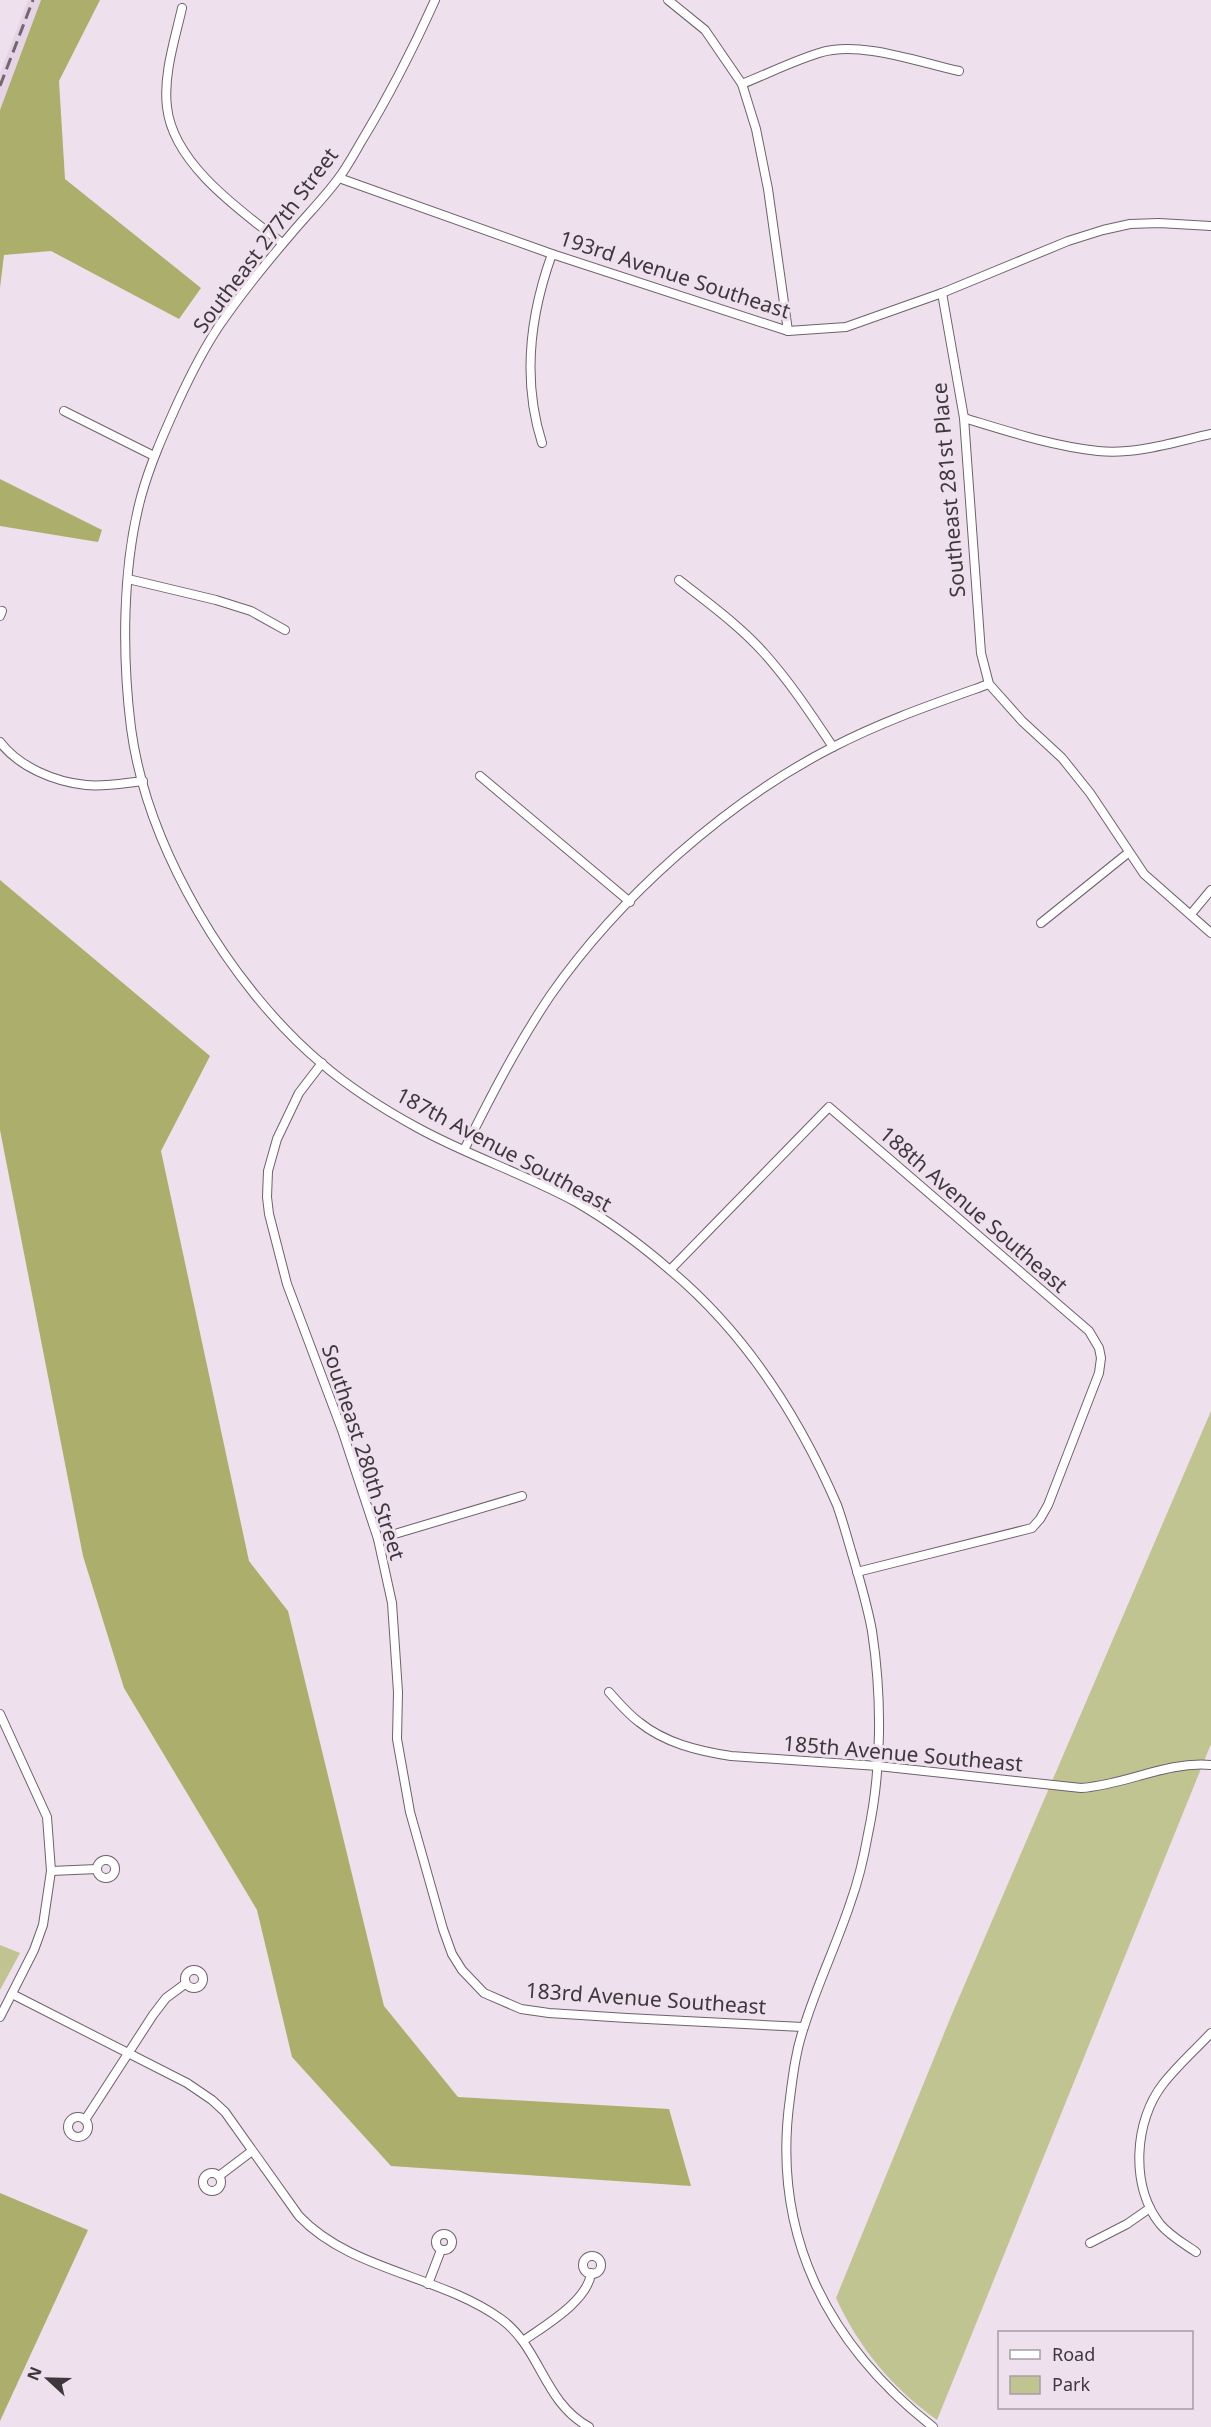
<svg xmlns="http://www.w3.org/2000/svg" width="1211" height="2427" font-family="'Noto Sans',sans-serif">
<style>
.built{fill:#e7d3e6}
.green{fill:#c0c490}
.forest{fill:#abaf6b}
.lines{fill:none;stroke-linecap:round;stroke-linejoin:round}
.minor-casing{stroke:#6e616d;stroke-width:10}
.minor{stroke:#fff;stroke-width:8}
.rail{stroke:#70676f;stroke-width:3;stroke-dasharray:12 6;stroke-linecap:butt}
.labels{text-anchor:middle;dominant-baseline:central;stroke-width:6;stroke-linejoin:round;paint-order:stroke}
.street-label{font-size:21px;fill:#3e383d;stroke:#eee0ed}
</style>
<rect width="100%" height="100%" fill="#eee0ed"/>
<path class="built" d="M28 0H41L0 110V73Z"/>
<g class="green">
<path d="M1211 1411V1744L937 2420C892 2388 859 2348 836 2298L952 2014Z"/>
<path d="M0 1945 20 1953 0 1990Z"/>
</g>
<g class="forest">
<path d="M41 0H100L59 81 65 179 201 288 179 319 51 251 4 255 0 288V110Z"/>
<path d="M0 479 102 530 98 542 0 526Z"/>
<path d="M0 880 210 1056 161 1151 249 1561 288 1611 384 2006 458 2097 669 2109 691 2186 391 2166 292 2057 257 1910 124 1688 83 1556 0 1130Z"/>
<path d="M0 2193 88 2230 0 2421Z"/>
</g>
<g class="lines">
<g class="minor-casing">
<g id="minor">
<path d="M435 0C413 49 389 96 361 142 354 154 347 167 338 179 324 198 306 216 291 234 266 263 241 294 219 326 203 350 190 376 178 402 164 433 150 464 141 497 122 568 122 656 131 728 147 848 230 986 321 1063 350 1088 385 1110 418 1128 469 1156 525 1174 576 1202 609 1221 641 1245 670 1270 744 1332 799 1417 837 1505 842 1519 846 1533 850 1547 858 1574 867 1603 872 1631 882 1697 882 1769 868 1834 864 1857 858 1882 850 1904 836 1946 817 1985 804 2027 796 2050 793 2074 790 2098 771 2234 827 2344 933 2427"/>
<path d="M668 0 705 30 742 84 756 129 768 189 788 331"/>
<path d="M182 8C175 39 163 75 167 107 173 164 241 211 282 243"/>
<path d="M742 84C767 74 793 61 819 53 859 40 918 62 959 71"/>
<path d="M339 178 552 254 788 331 846 327 942 293 1068 241 1103 230 1130 224 1159 223 1211 226"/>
<path d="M942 293 964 418 981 653 989 684 1022 721 1062 758 1090 793 1144 874 1211 933"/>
<path d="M64 411 154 456"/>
<path d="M964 418C1007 431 1052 446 1098 451 1135 455 1175 442 1211 434"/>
<path d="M542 443C522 380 530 315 552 254"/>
<path d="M128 579 216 600 251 611 285 630"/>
<path d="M679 580C708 603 739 625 764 653 790 682 811 714 833 747"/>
<path d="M0 616 2 611"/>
<path d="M0 742C19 767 55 782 86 785 105 787 124 783 143 781"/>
<path d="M480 776 630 902"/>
<path d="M1191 914 1211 890"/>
<path d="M1041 923 1128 853"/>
<path d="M322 1063 299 1093 277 1139 268 1171 267 1197 269 1214 287 1284 342 1430 378 1539 392 1603 398 1692 397 1739 410 1812 443 1929 452 1954 462 1970 484 1993 521 2009 549 2013 627 2018 803 2027"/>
<path d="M464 1150C490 1098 517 1045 550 996 618 898 727 801 833 747 883 721 936 703 989 684"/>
<path d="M670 1270 829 1107 1089 1331 1099 1348 1101 1358 1099 1373 1048 1505 1040 1519 1032 1528 857 1572"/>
<path d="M378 1539 522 1496"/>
<path d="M609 1692C618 1702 628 1714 639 1722 665 1743 698 1751 731 1756L878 1766 1081 1788C1126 1785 1166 1761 1211 1765"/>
<path d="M0 1714 47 1817 51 1871 43 1925 34 1950 0 2017"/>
<circle cx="106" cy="1869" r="9"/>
<path d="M51 1871 97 1869"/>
<circle cx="194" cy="1979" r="9"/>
<path d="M12 1994 187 2083 212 2100 225 2112 299 2216C351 2271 440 2275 501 2319 541 2348 543 2402 589 2427"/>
<circle cx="78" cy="2127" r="10"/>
<path d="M85 2120 153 2015 166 1998 185 1984"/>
<circle cx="212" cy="2182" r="9"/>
<path d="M219 2176 252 2151"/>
<circle cx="444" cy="2242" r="8"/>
<path d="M1090 2243 1127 2224 1150 2208"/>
<path d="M1196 2252C1183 2243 1170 2236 1160 2224 1130 2186 1134 2121 1163 2084 1177 2066 1195 2050 1211 2033"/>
<circle cx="592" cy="2265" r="9"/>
<path d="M428 2284 441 2250"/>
<path d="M523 2341C544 2326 588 2301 591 2273"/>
</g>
</g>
<use href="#minor" class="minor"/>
<path class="rail" d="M0 86 33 0"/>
</g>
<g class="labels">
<g class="street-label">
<text transform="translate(265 240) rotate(-53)">Southeast 277th Street</text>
<text transform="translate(675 274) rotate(18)">193rd Avenue Southeast</text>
<text transform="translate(948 490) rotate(-95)">Southeast 281st Place</text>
<text transform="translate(504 1149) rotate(28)">187th Avenue Southeast</text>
<text transform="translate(974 1209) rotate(41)">188th Avenue Southeast</text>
<text transform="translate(364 1452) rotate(72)">Southeast 280th Street</text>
<text transform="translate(903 1753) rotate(5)">185th Avenue Southeast</text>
<text transform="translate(646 1998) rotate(4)">183rd Avenue Southeast</text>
</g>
</g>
<rect x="998" y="2331" width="195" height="78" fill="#eee0ed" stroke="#a89da7" stroke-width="1.5"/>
<rect x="1010" y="2350" width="30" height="9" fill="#ffffff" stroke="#a89da7" stroke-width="1.5"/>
<text x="1052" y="2361" font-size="18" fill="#3e383d">Road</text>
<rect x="1010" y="2376" width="30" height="18" fill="#c0c490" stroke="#a89da7" stroke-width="1.5"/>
<text x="1052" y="2391" font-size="18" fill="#3e383d">Park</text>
<g transform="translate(48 2379) rotate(292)" stroke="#eee0ed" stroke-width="4.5" paint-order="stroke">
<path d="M0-4.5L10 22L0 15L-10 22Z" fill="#3e383d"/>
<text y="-9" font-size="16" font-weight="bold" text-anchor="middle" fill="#3e383d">N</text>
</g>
</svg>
